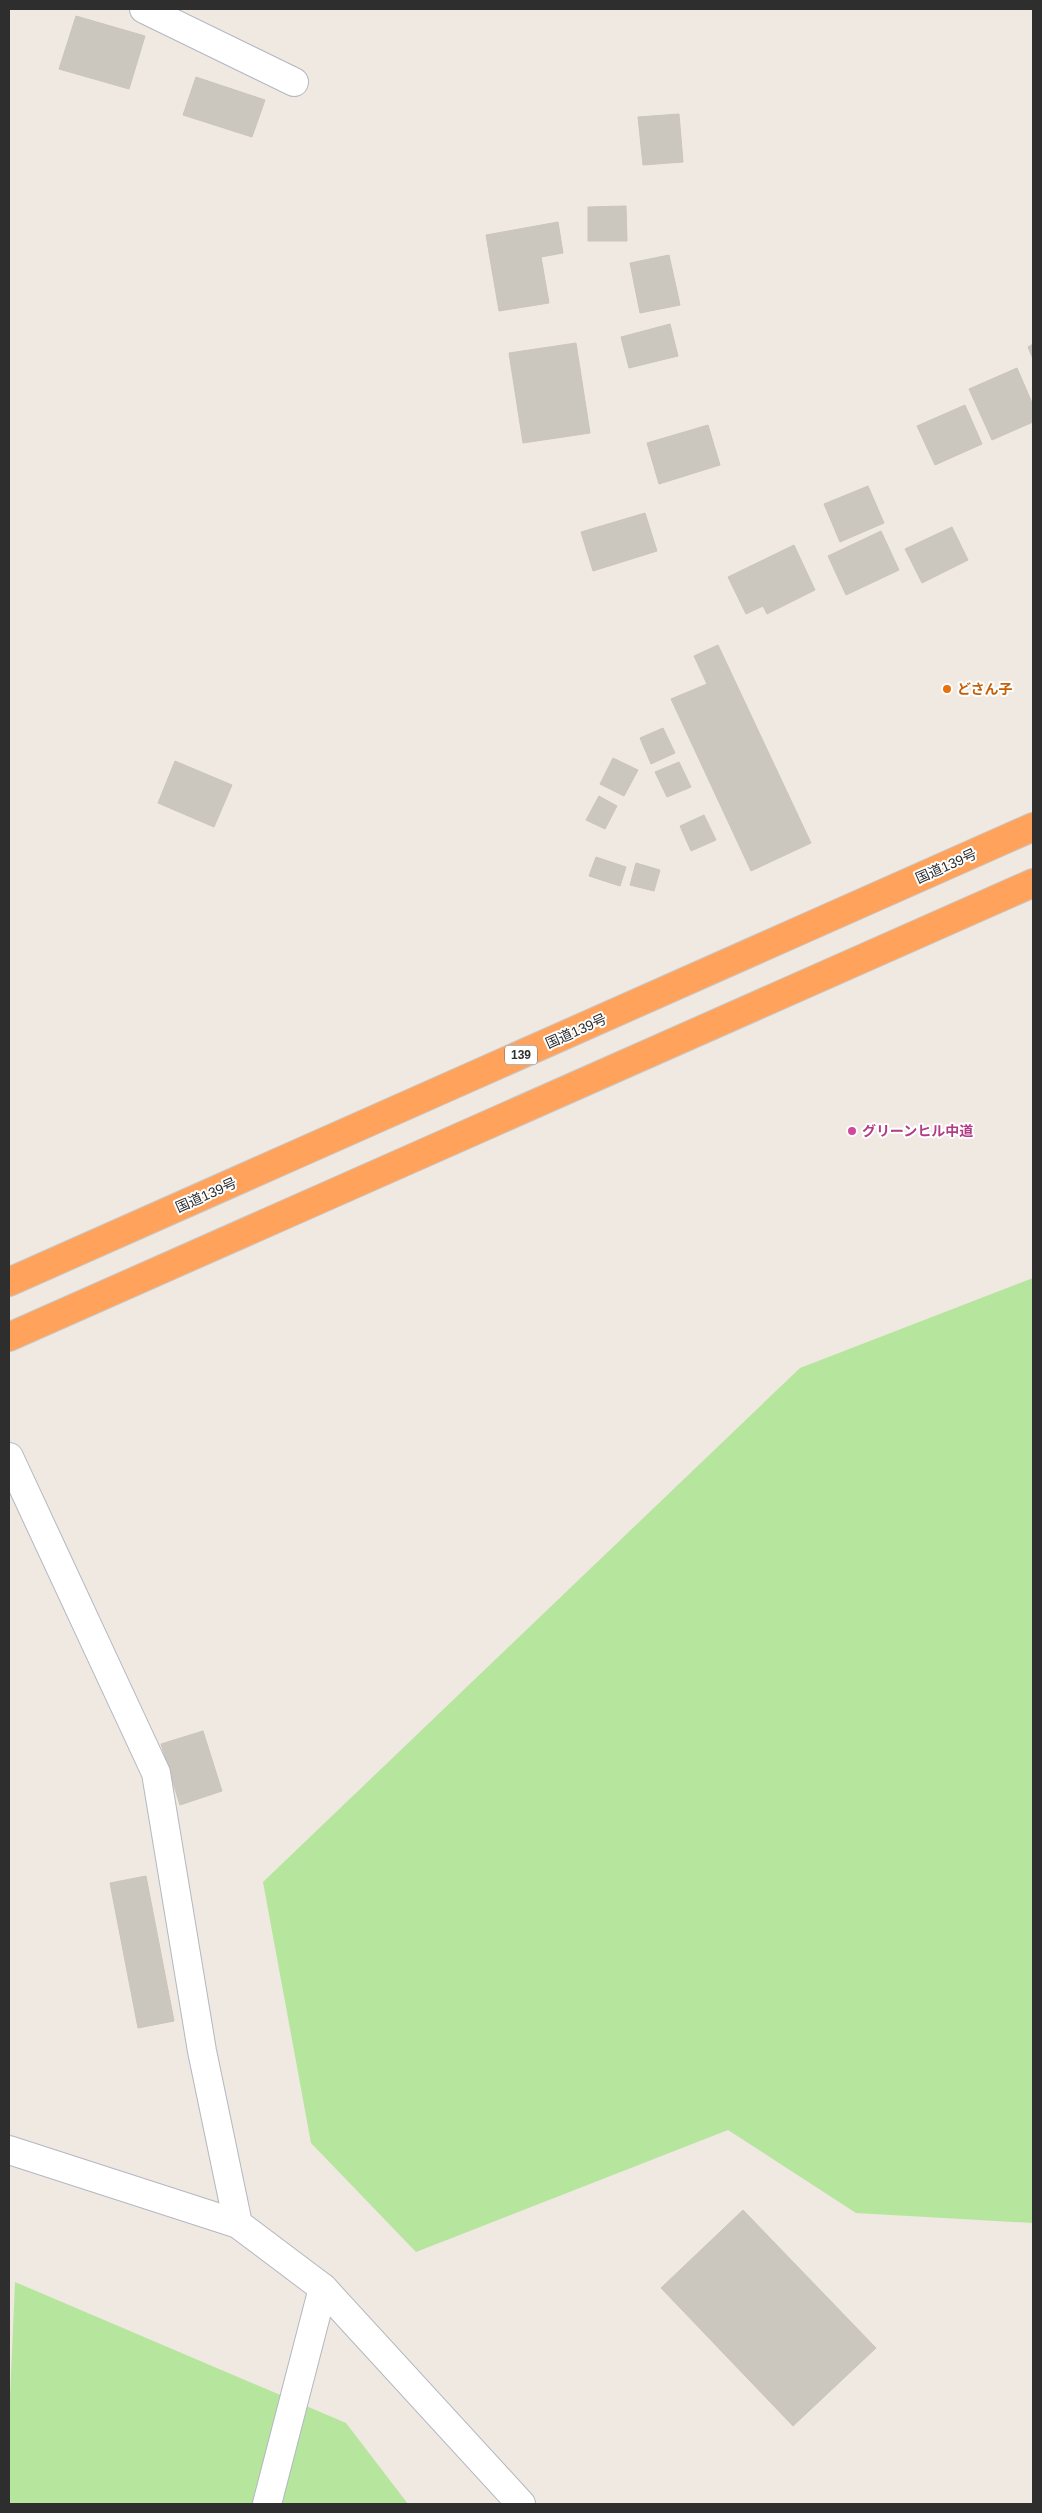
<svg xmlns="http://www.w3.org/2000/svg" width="1042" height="2513" font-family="Helvetica,'Noto Sans JP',sans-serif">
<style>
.green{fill:#b6e59e}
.building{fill:#cbc7bf;stroke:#cbc5ba}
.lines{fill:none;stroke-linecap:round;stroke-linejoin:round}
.street-casing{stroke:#b4b7c1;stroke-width:30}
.secondary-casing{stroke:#b4b7c1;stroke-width:30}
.highway-casing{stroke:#c9c9c9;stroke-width:30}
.street{stroke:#fff;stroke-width:28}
.secondary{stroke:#fff;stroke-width:28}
.highway{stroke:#ffa35c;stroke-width:28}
.food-dot{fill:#e8710a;stroke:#fff;stroke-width:2}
.hotel-dot{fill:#d1479c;stroke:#fff;stroke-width:2}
.labels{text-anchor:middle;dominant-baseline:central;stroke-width:4;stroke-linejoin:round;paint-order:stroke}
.shield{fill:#fff;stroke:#6d6d6d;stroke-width:1}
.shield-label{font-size:12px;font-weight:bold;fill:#2e2e2e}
.food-label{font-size:14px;font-weight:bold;fill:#c56008;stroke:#fff;text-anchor:start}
.street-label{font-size:14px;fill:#2e2e2e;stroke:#fff}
.hotel-label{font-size:14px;font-weight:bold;fill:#b23c85;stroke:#fff;text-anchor:start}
</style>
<rect width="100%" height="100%" fill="#efe9e1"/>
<g class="green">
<path d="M1033 1278V2223L856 2213 728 2130 416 2252 311 2143 263 1882 800 1368Z"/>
<path d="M15 2282 346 2423 408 2504H9V2421Z"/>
</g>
<g class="building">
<path d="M76 16 145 36 129 89 59 69Z"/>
<path d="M196 77 265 100 252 137 183 115Z"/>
<path d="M679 114 683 162 643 165 638 117Z"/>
<path d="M626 206 627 241H588V207Z"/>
<path d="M558 222 563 253 541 257 549 303 499 311 486 235Z"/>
<path d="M669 255 680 305 640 313 630 263Z"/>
<path d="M670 324 678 356 629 368 621 337Z"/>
<path d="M576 343 590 433 523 443 509 353Z"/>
<path d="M1033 344V359L1028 347Z"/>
<path d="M1017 368 1033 405V422L992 440 969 389Z"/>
<path d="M965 405 982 444 935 465 917 426Z"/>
<path d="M708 425 720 465 659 484 647 443Z"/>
<path d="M868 486 884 523 840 542 824 504Z"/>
<path d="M645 513 657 551 593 571 581 532Z"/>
<path d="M952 527 968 560 922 583 905 549Z"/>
<path d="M881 531 899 570 846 595 828 556Z"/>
<path d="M794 545 815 590 767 614 763 606 746 614 728 577Z"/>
<path d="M718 645 811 843 751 871 671 699 707 684 694 656Z"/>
<path d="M663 728 675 753 651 764 640 738Z"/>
<path d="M613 758 638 770 624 796 600 784Z"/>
<path d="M175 761 232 785 214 827 158 803Z"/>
<path d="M679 762 691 787 667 797 655 772Z"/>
<path d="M599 796 617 806 605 829 586 820Z"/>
<path d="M704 815 716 840 691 851 680 826Z"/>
<path d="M596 857 626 867 620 886 589 876Z"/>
<path d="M636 863 660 870 654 891 630 885Z"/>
<path d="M203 1731 222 1791 180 1805 161 1744Z"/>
<path d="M146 1876 174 2021 138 2028 110 1883Z"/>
<path d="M743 2210 876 2348 793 2426 661 2288Z"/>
</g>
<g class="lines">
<g class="street-casing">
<g id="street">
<path d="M144 9 294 82"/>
<path d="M323 2288 521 2504"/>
</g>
</g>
<g class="secondary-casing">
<g id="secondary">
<path d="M9 1457 156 1773 202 2051 238 2224 323 2288 267 2504"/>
<path d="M9 2150 238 2224"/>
</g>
</g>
<g class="highway-casing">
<g id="highway">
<path d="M9 1282 1033 827"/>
<path d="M9 1337 1033 883"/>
</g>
</g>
<use href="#street" class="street"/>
<use href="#secondary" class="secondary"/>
<use href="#highway" class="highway"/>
</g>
<circle class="food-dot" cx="947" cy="689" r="5"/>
<circle class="hotel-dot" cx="852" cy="1131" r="5"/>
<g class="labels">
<rect class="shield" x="505" y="1045.5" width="32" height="19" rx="4"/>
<g class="shield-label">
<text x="521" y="1055">139</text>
</g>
<g class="food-label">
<text x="957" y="689">どさん子</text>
</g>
<g class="street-label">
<text transform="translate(946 866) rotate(-24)">国道139号</text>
<text transform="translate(576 1031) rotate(-24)">国道139号</text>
<text transform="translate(206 1195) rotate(-24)">国道139号</text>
</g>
<g class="hotel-label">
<text x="862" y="1131">グリーンヒル中道</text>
</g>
</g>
<rect width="1042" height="2513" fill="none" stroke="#2e2e2e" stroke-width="20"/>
</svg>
